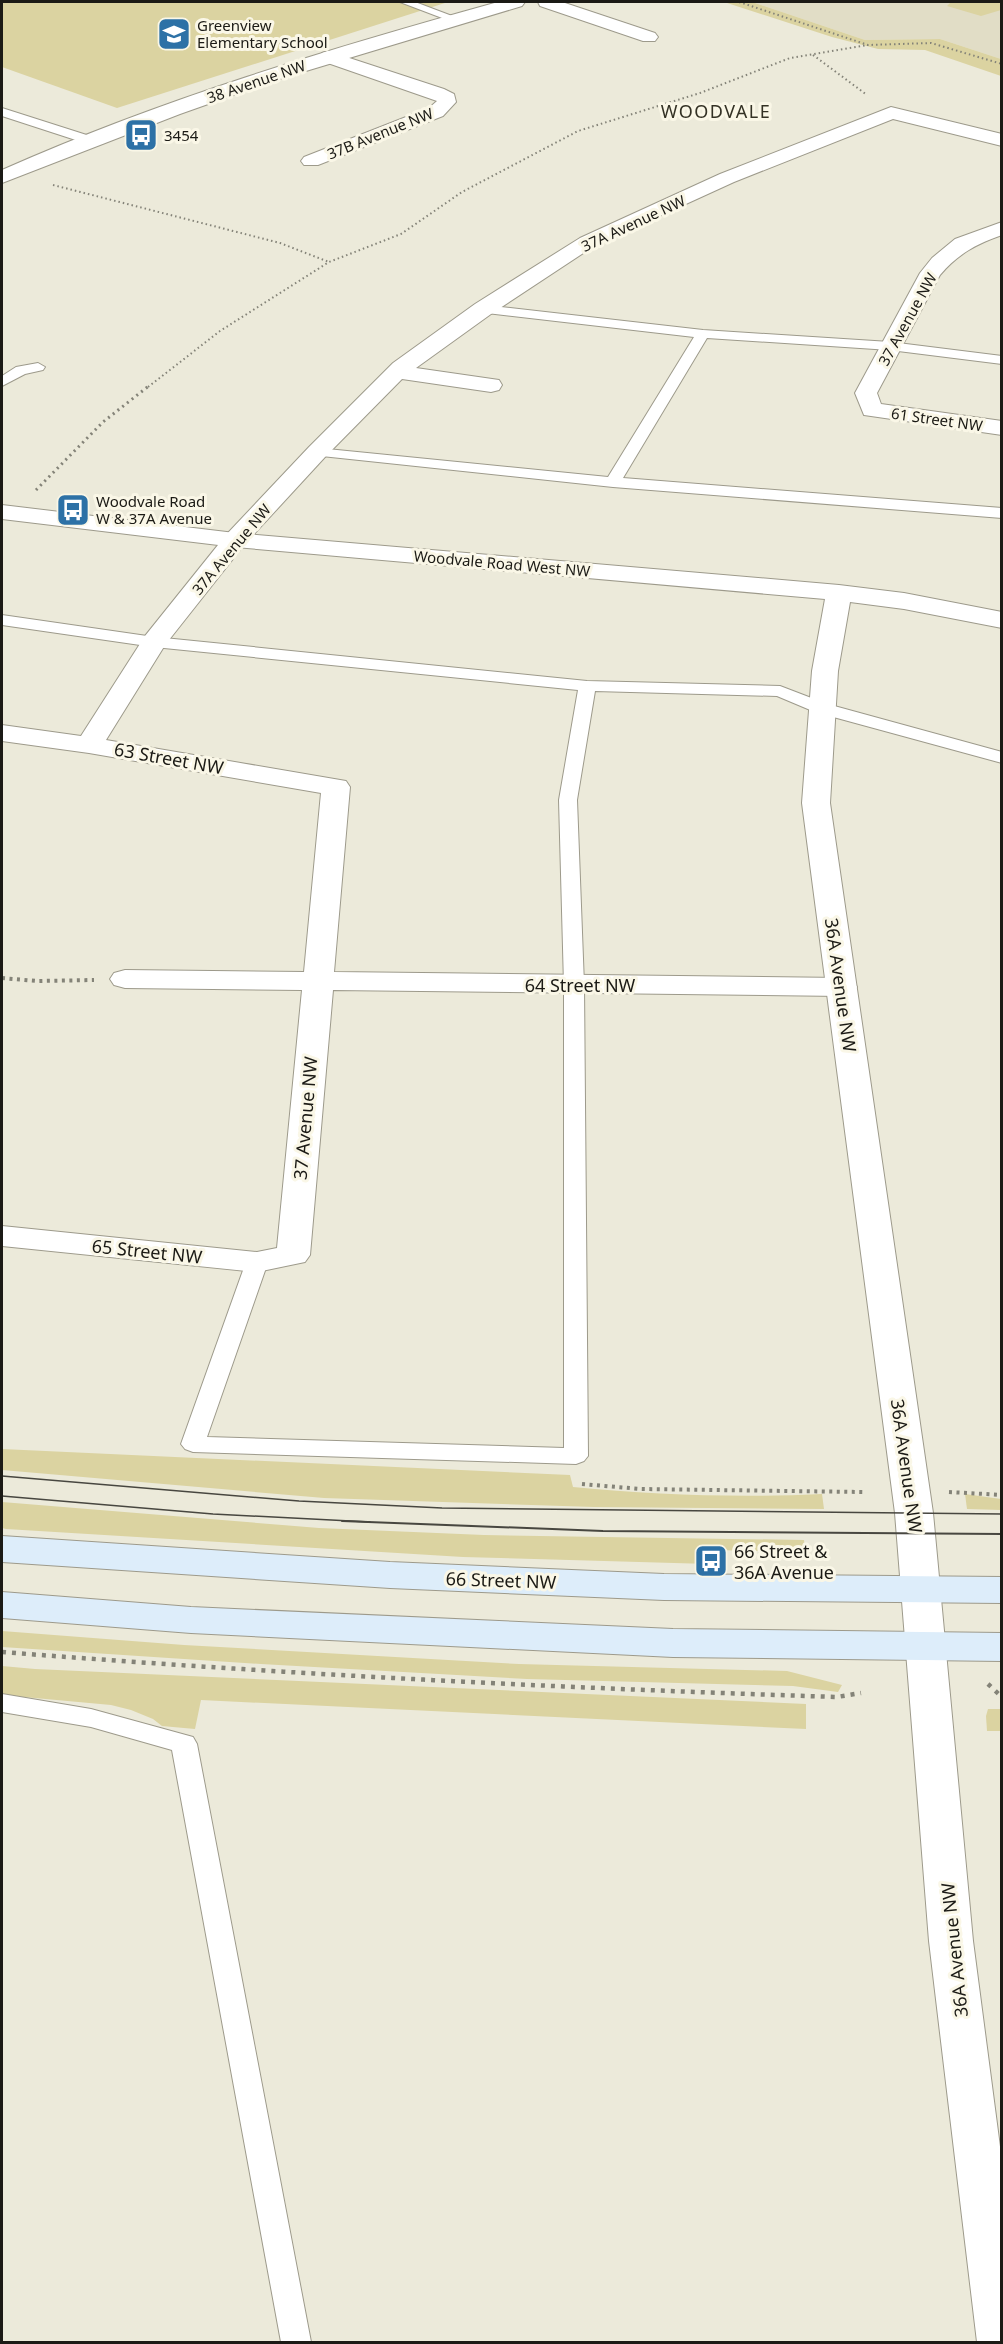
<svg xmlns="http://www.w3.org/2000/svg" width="1003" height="2344" font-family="'Noto Sans',sans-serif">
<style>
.built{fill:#e1ddc6}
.green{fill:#dbd3a1}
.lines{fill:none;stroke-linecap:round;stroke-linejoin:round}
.service-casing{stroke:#9d9a8b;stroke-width:2}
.minor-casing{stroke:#9d9a8b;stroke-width:2}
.tertiary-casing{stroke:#9d9a8b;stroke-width:2}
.secondary-casing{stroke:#9d9a8b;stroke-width:2}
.path-far3{stroke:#848378;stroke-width:2;stroke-dasharray:1.5 3;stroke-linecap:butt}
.path-far2{stroke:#848378;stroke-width:3;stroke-dasharray:2 4;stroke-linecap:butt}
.path-far1{stroke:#848378;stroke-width:4;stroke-dasharray:3 4.5;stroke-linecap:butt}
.path{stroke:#848378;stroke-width:4.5;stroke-dasharray:4 6;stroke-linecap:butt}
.service{fill:#fff;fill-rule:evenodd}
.minor{fill:#fff;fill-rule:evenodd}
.tertiary{fill:#fff;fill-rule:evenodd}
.secondary{fill:#ddedfa;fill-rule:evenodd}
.tram-far1{stroke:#484740;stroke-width:1.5}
.tram{stroke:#484740;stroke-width:2}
.labels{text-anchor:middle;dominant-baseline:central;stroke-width:6;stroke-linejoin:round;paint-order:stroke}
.far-poi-label{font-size:15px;fill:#1b1a15;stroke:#faf7e7;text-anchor:start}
.far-street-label{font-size:15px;fill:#1b1a15;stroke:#faf7e7}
.far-quarter-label{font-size:18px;letter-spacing:1.5px;fill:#343225;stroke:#faf7e7}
.street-label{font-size:18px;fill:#1b1a15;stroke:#faf7e7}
.poi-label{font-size:18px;fill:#1b1a15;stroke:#faf7e7;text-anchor:start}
</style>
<rect width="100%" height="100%" fill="#eceada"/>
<path class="built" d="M752 2H1001V59L940 39 865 40Z"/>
<g class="green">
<path d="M2 2H448L117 108 2 67Z"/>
<path d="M724 2H752L865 40 940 39 1001 59V76L925 50 878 49 832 37Z"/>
<path d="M951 2H1001V10L981 16 947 6Z"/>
<path d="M2 1449 570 1475 573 1487C656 1495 739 1498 822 1494L824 1509 594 1507 324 1498 2 1470Z"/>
<path d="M965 1494 1001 1499V1510L967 1509Z"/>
<path d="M2 1502 319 1528 484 1535 804 1540 806 1559 768 1557V1551L708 1550 709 1564 463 1557 6 1529 2 1528Z"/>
<path d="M2 1631 184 1645 519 1664 787 1671 842 1685 838 1692 793 1686 527 1679 261 1664 2 1647Z"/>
<path d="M2 1666 35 1669 806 1704V1729L201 1700 195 1729 162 1726 153 1719 131 1710 111 1705 2 1695Z"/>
<path d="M988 1709H1001V1731H987L986 1716Z"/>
</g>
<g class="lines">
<g class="service-casing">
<g id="service">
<path d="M400 2H415L460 19 458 21H450Z"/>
<path d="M2 108 96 138 98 141 96 144H88L2 116Z"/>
<path d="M483 305 703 330 890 342 1002 356V364L890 350 707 338 623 478 1002 508V518L613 487 312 455 310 452 317 448 608 477 694 337 478 312 476 309Z"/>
<path d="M38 363 45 367 43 370 25 374 2 386V376L16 367Z"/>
<path d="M2 615 154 637 587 681 780 686 827 704 1002 752V763L815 712 777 696 595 691 577 800 584 985 588 1456 584 1461 576 1464 193 1452 185 1449 181 1444 246 1262 249 1257 257 1255 265 1257 268 1262 207 1437 564 1448V985L559 800 578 690 154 647 2 625Z"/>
<path d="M2 1694 91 1709 193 1737 197 1744 311 2342H281L172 1750 91 1727 2 1712Z"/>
</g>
</g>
<g class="minor-casing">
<g id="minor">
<path d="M538 2H562L655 33 658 37 655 41H643L540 6Z"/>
<path d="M328 51 444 89 454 94 456 102 443 116 318 165H304L301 161 304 157 429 108 437 101 322 61 319 57 322 53Z"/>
<path d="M891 107 1002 134V146L893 119 734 182 594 246 491 314 416 368 499 380 502 385 499 390 491 392 402 379 325 457 244 545 165 645 106 740 346 781 350 787 334 972 842 978 853 981 857 987 853 993 842 996 333 990 310 1255 305 1262 257 1272 2 1246V1226L257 1252 277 1248 302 990 125 988 114 985 110 979 114 973 125 970 304 972 321 793 89 753 2 741V725L81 736 145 636 226 535 309 447 393 363 475 304 580 238 720 174Z"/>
<path d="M1002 222V235C976 244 958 254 940 275L877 393 881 404 1002 421V435L864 415 855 393 920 273 932 258 955 239Z"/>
</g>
</g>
<g class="tertiary-casing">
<g id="tertiary">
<path d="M498 2H525L522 6 276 80 180 114 2 183V170C159 100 332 48 498 2Z"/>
<path d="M2 505 235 533 839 585 904 593 1002 612V628L904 609 850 602 838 671 830 803 933 1513 973 1941 1002 2162V2342H977L929 1941 895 1513 802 803 812 671 825 599 235 547 2 519Z"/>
</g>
</g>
<g class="secondary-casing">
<g id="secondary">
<path d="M2 1536 390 1562 664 1574 1002 1577V1603L664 1600 390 1588 2 1562Z"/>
<path d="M2 1592 191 1607 673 1629 1002 1633V1661L673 1657 191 1633 2 1618Z"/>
</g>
</g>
<g class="path-far3">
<path d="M739 2 868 45 931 43 1002 64"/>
<path d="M813 55 867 95"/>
<path d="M53 185 280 243 329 262"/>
<path d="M148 387 220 331 329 262 401 234 462 192 578 131 700 93 790 58 868 45"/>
</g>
<path class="path-far2" d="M36 490 103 422 150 385"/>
<g class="path-far1">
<path d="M2 978 37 981 94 980"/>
<path d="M582 1484 641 1489 863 1492"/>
<path d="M949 1492 1002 1495"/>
</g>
<g class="path">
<path d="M2 1652C280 1674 558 1688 837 1697L861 1693"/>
<path d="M988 1684 1002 1697"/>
</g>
<use href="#service" class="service"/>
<use href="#minor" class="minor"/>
<use href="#tertiary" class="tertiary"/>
<use href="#secondary" class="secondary"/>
<g class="tram-far1">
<path d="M2 1476 299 1501 442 1508 1002 1514"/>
<path d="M2 1496 213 1514 370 1522"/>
</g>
<path class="tram" d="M342 1521 603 1531 1002 1534"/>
</g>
<defs>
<g id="school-square" transform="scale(1.725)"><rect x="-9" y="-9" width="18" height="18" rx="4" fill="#2d71a6" stroke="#faf7e7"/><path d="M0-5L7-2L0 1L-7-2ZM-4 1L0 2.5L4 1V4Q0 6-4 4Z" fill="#fff"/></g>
<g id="bus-square" transform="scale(1.725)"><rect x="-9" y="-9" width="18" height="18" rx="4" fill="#2d71a6" stroke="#faf7e7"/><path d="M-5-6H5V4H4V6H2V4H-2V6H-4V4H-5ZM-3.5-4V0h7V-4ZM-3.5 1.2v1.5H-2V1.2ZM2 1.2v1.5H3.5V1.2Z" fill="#fff"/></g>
</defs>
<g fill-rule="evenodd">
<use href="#school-square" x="174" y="34"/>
<use href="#bus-square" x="141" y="135"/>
<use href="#bus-square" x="73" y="510"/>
<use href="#bus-square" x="711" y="1561"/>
</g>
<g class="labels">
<g class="far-poi-label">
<text x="197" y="25">Greenview<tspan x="197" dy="17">Elementary School</tspan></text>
<text x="164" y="135">3454</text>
<text x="96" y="501">Woodvale Road<tspan x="96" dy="17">W &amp; 37A Avenue</tspan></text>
</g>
<g class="far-street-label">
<text transform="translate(256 81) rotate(-19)">38 Avenue NW</text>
<text transform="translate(380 133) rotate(-22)">37B Avenue NW</text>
<text transform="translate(633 223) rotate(-25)">37A Avenue NW</text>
<text transform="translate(907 319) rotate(-61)">37 Avenue NW</text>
<text transform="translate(937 419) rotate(8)">61 Street NW</text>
<text transform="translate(231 549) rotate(-50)">37A Avenue NW</text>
<text transform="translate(502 563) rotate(5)">Woodvale Road West NW</text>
</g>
<g class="far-quarter-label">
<text x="716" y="111">WOODVALE</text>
</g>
<g class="street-label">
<text transform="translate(169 758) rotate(10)">63 Street NW</text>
<text x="580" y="985">64 Street NW</text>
<text transform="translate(841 985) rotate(82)">36A Avenue NW</text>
<text transform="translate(305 1118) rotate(-85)">37 Avenue NW</text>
<text transform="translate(147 1251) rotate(6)">65 Street NW</text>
<text transform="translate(907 1466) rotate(82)">36A Avenue NW</text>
<text transform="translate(501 1580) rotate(2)">66 Street NW</text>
<text transform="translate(954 1950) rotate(-96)">36A Avenue NW</text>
</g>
<g class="poi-label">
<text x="734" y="1551">66 Street &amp;<tspan x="734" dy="21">36A Avenue</tspan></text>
</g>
</g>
<rect width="1003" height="2344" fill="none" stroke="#1b1a15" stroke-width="6"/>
</svg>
